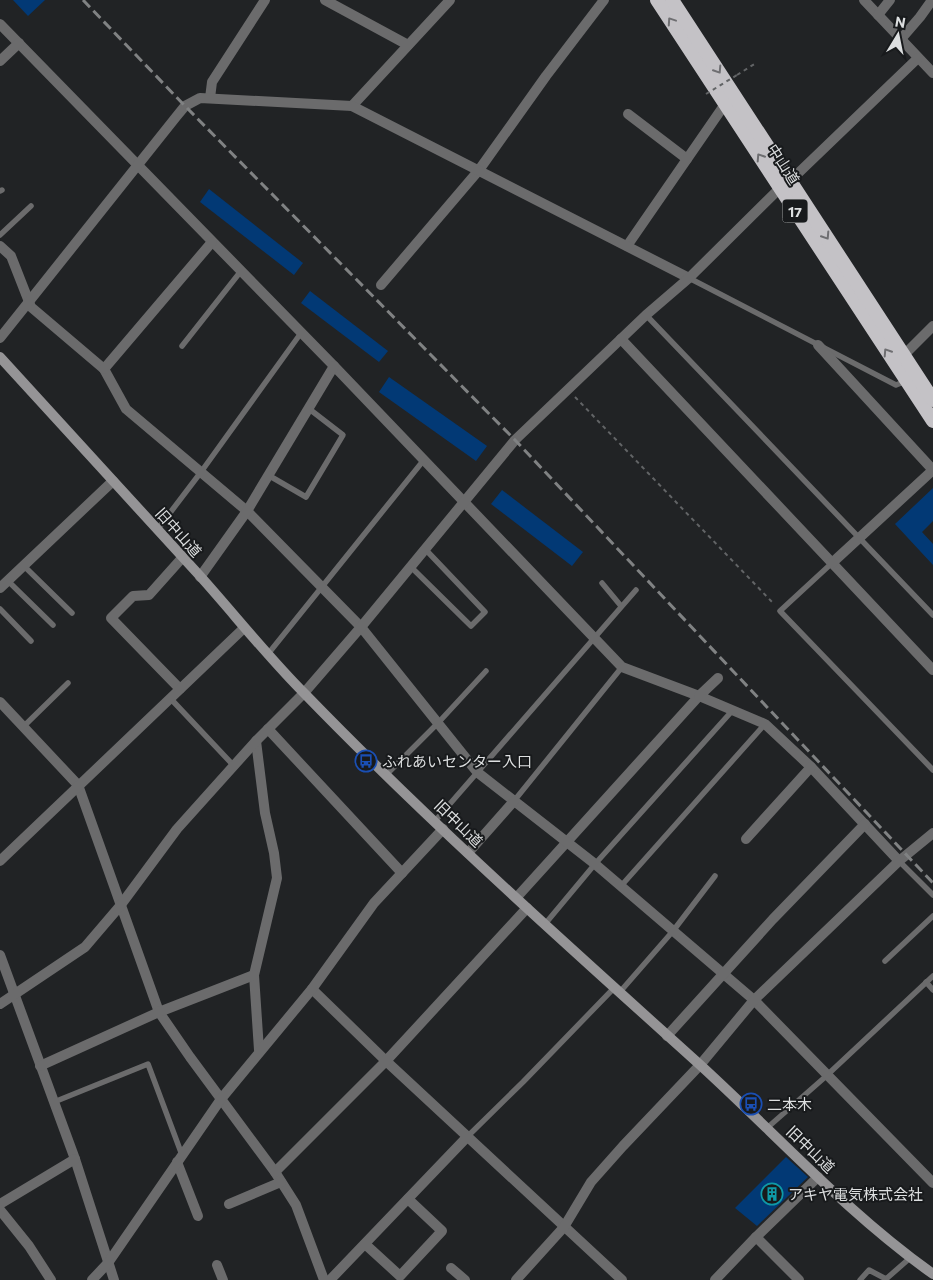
<svg xmlns="http://www.w3.org/2000/svg" width="933" height="1280" font-family="Commissioner,'Noto Sans JP',sans-serif">
<style>
.building{fill:#023975}
.lines{fill:none;stroke-linecap:round;stroke-linejoin:round}
.path{stroke:#626466;stroke-width:2;stroke-dasharray:4 4;stroke-linecap:butt}
.service{stroke:#6b6b6c;stroke-width:5.5}
.minor{stroke:#6b6b6c;stroke-width:10}
.secondary{stroke:#959496;stroke-width:10}
.trunk{stroke:#c4c2c6;stroke-width:14}
.rail{stroke:#808283;stroke-width:3;stroke-dasharray:10 5;stroke-linecap:butt}
.path-bridge{stroke:#626466;stroke-width:2;stroke-dasharray:4 4;stroke-linecap:butt}
.oneway{stroke:#6e6e71}
.labels{text-anchor:middle;dominant-baseline:central;stroke-width:4;stroke-linejoin:round;paint-order:stroke}
.shield{fill:#181a1c;stroke:#a2a4a5;stroke-width:1}
.shield-label{font-size:14px;font-weight:bold;fill:#dddfe0}
.street-label{font-size:15px;fill:#dddfe0;stroke:#181a1c}
.poi-label{font-size:15px;fill:#dddfe0;stroke:#181a1c;text-anchor:start}
</style>
<rect width="100%" height="100%" fill="#212325"/>
<g class="building">
<path d="M13 0H45L28 16Z"/>
<path d="M209 189 303 263 294 275 200 202Z"/>
<path d="M310 291 388 351 379 362 301 303Z"/>
<path d="M389 377 487 446 476 461 379 392Z"/>
<path d="M933 488V521L922 532 933 544V565L895 524Z"/>
<path d="M502 490 583 552 572 566 491 504Z"/>
<path d="M786 1157 808 1177 757 1226 735 1208Z"/>
</g>
<g class="lines">
<g class="path">
<path d="M737 75 756 63"/>
<path d="M575 397 774 604"/>
</g>
<g class="service">
<path d="M0 191 2 190"/>
<path d="M0 235 31 206"/>
<path d="M689 278 896 385 906 381"/>
<path d="M646 315 933 615"/>
<path d="M182 346 241 271"/>
<path d="M268 475 306 497 343 435 308 408"/>
<path d="M157 530 201 472 301 333"/>
<path d="M832 563 780 611 933 770"/>
<path d="M24 566 72 613"/>
<path d="M411 567 471 626 485 612 426 550"/>
<path d="M8 581 53 625"/>
<path d="M602 583 621 606"/>
<path d="M0 609 31 641"/>
<path d="M268 654 423 461"/>
<path d="M170 698 234 766"/>
<path d="M23 727 68 683"/>
<path d="M387 774 438 723 486 671"/>
<path d="M514 801 622 667"/>
<path d="M435 821 636 590"/>
<path d="M899 861 933 895"/>
<path d="M621 886 765 724"/>
<path d="M545 924 595 864 732 711"/>
<path d="M885 961 933 916"/>
<path d="M926 982 933 990"/>
<path d="M619 993 673 931 715 876"/>
<path d="M54 1102 148 1064 182 1155"/>
<path d="M767 1128 824 1078 933 976"/>
<path d="M468 1136 523 1082 614 988"/>
<path d="M860 1280 869 1270 886 1279 910 1258"/>
</g>
<g class="minor">
<path d="M325 0 408 45"/>
<path d="M864 0 933 73"/>
<path d="M878 15 890 0"/>
<path d="M0 24 334 366 622 667 699 696 517 897"/>
<path d="M901 39 920 17 930 3"/>
<path d="M0 61 19 43"/>
<path d="M210 98 212 82 265 0"/>
<path d="M352 106 450 0"/>
<path d="M628 114 687 159"/>
<path d="M790 181 918 58"/>
<path d="M0 246 11 256 31 307 104 369 126 409 247 511 361 627 477 772 595 864 754 1000 933 1183"/>
<path d="M627 246 725 104"/>
<path d="M381 285 479 170 546 76 604 0"/>
<path d="M0 338 176 117 185 106 200 98 352 106 689 278"/>
<path d="M621 339 933 670"/>
<path d="M818 345 933 470"/>
<path d="M904 355 933 326"/>
<path d="M104 369 212 242"/>
<path d="M832 563 933 470"/>
<path d="M200 577 247 511 334 366"/>
<path d="M0 588 113 481"/>
<path d="M718 678 699 696 765 724 811 767 899 861"/>
<path d="M180 689 111 618 133 596 149 595 182 558"/>
<path d="M0 702 78 785 159 1012 190 1057 275 1172 296 1205 324 1280"/>
<path d="M268 729 402 873"/>
<path d="M256 741 265 813 274 853 277 878 254 975 259 1050"/>
<path d="M746 839 811 767"/>
<path d="M468 853 514 801"/>
<path d="M0 861 244 628"/>
<path d="M0 955 75 1159 114 1280"/>
<path d="M312 989 386 1061 622 1280"/>
<path d="M0 1004 85 947 120 906 177 829 256 741 304 693 361 627 515 440 646 315 689 278 780 188"/>
<path d="M667 1036 773 919 865 824"/>
<path d="M40 1066 159 1012 254 975"/>
<path d="M177 1162 198 1216"/>
<path d="M275 1172 386 1061 527 908"/>
<path d="M0 1204 75 1159"/>
<path d="M229 1204 281 1182"/>
<path d="M0 1210 29 1246 51 1280"/>
<path d="M756 1237 799 1280"/>
<path d="M365 1244 400 1276 442 1231 408 1199"/>
<path d="M217 1265 223 1280"/>
<path d="M451 1268 465 1280"/>
<path d="M92 1280 108 1263 221 1099 312 989 374 903 443 829"/>
<path d="M330 1280 468 1136"/>
<path d="M516 1280 564 1227 591 1182 623 1146 700 1065 754 1000 899 861 933 833"/>
<path d="M715 1280 756 1237 818 1177"/>
</g>
<path class="secondary" d="M0 357C67 430 133 503 200 576 235 615 268 657 305 694 430 823 565 943 698 1063 776 1134 847 1213 933 1274"/>
<g class="trunk">
<path d="M657 0 933 421"/>
<path d="M672 0 933 400"/>
</g>
<path class="rail" d="M83 0 185 106 515 440 933 883"/>
<path class="path-bridge" d="M706 94 737 75"/>
</g>
<defs><path id="oneway-chevron" d="M-2-3.5L2.5 0L-2 3.5" fill="none" stroke-width="1.6" stroke-linecap="round" stroke-linejoin="round" transform="scale(1.25)"/></defs>
<g class="oneway">
<use href="#oneway-chevron" transform="translate(671 21) rotate(-124)"/>
<use href="#oneway-chevron" transform="translate(718 70) rotate(57)"/>
<use href="#oneway-chevron" transform="translate(760 157) rotate(-123)"/>
<use href="#oneway-chevron" transform="translate(826 236) rotate(57)"/>
<use href="#oneway-chevron" transform="translate(887 352) rotate(-123)"/>
</g>
<defs>
<g id="bus-ring" transform="scale(1.125)"><circle r="9.5" fill="#181a1c" stroke="#1a4fb4" stroke-width="1.5"/><path d="M-5-6H5V4H4V6H2V4H-2V6H-4V4H-5ZM-3.5-4V0h7V-4ZM-3.5 1.2v1.5H-2V1.2ZM2 1.2v1.5H3.5V1.2Z" fill="#1a4fb4"/></g>
<g id="building-ring" transform="scale(1.125)"><circle r="9.5" fill="#181a1c" stroke="#0f9aa8" stroke-width="1.5"/><path d="M-4-6H4V6H1V3H-1V6H-4ZM-2.5-4.3h1.7v1.8h-1.7ZM.8-4.3h1.7v1.8H.8ZM-2.5-1h1.7V.8h-1.7ZM.8-1h1.7V.8H.8Z" fill="#0f9aa8"/></g>
</defs>
<g fill-rule="evenodd">
<use href="#bus-ring" x="366" y="761"/>
<use href="#bus-ring" x="751" y="1104"/>
<use href="#building-ring" x="772" y="1194"/>
</g>
<g class="labels">
<rect class="shield" x="782.5" y="199.5" width="25" height="23" rx="4"/>
<g class="shield-label">
<text x="795" y="211">17</text>
</g>
<g class="street-label">
<text transform="translate(784 164) rotate(57)">中山道</text>
<text transform="translate(179 532) rotate(48)">旧中山道</text>
<text transform="translate(459 823) rotate(44)">旧中山道</text>
<text transform="translate(811 1149) rotate(44)">旧中山道</text>
</g>
<g class="poi-label">
<text x="382" y="761">ふれあいセンター入口</text>
<text x="767" y="1104">二本木</text>
<text x="788" y="1194">アキヤ電気株式会社</text>
</g>
</g>
<g transform="translate(898 35) rotate(10)" stroke="#181a1c" stroke-width="4" paint-order="stroke">
<path d="M0-4L9 19L0 12L-9 19Z" fill="#dddfe0"/>
<text y="-8" font-size="14" font-weight="bold" text-anchor="middle" fill="#dddfe0">N</text>
</g>
</svg>
